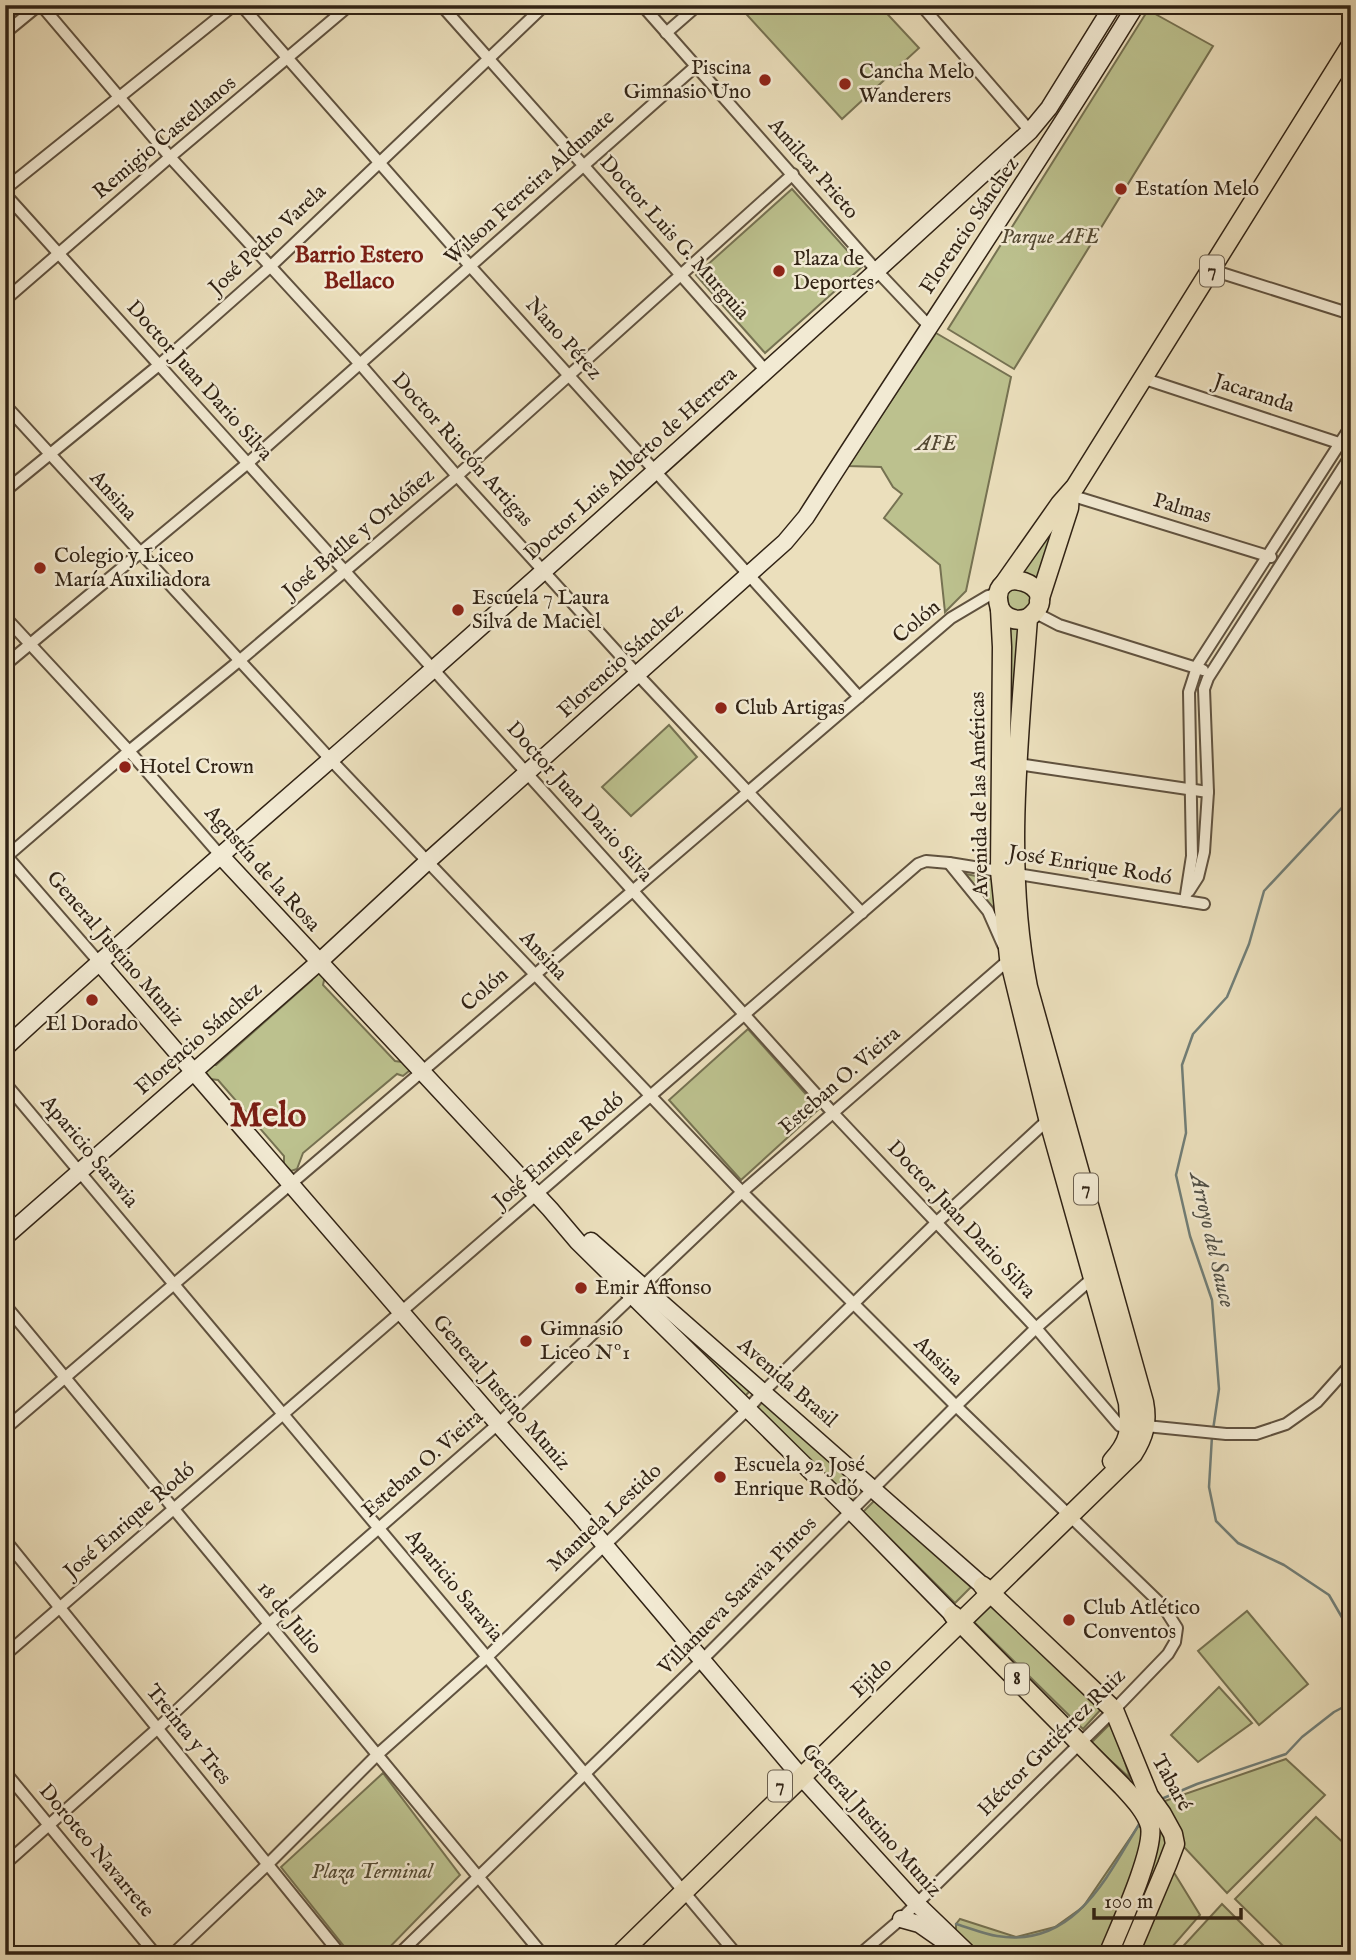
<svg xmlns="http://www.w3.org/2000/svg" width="1356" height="1960" font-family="'IM FELL English',serif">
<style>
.green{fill:#bcc18e;stroke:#767252;stroke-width:2}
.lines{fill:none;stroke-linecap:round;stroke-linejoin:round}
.stream{stroke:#717e77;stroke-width:2.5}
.street-casing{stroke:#60523f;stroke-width:14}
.secondary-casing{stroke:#312315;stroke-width:19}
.primary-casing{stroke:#312315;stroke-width:21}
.street{stroke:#f2ead3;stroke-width:10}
.secondary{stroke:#f2ead3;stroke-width:16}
.primary{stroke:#ebdfbc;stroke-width:18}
.poi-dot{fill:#8f2418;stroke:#f2ead3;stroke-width:2.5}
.labels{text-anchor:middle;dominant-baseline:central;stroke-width:5;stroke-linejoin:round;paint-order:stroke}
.shield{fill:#f2ead3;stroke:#6b5f4e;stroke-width:2}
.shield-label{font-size:19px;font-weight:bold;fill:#312315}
.poi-label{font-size:21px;fill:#312315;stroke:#f2ead3;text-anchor:start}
.street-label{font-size:21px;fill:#312315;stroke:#f2ead3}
.park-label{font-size:21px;font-style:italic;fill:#544a33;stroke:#f2ead3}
.neighbourhood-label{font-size:23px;font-weight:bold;fill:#7a1f14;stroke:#f2ead3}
.water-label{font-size:23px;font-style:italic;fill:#515046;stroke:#f2ead3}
.town-label{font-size:35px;font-weight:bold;fill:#7a1f14;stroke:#f2ead3}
</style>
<rect width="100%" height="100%" fill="#ebdfbc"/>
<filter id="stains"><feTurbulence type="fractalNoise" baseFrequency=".00286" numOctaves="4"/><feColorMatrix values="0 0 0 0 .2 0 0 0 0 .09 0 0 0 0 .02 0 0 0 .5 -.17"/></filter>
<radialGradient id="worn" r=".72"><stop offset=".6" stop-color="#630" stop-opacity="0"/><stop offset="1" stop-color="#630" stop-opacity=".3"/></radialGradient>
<g class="green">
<path d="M738 5H879L919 48 842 119Z"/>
<path d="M1148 10 1213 46 1014 369 948 329Z"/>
<path d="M792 189 862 267 765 353 696 275Z"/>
<path d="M936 333 1011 377 966 591 945 612 940 565 884 518 902 494 893 487 881 467 848 466Z"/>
<path d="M1064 507 1036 584 1016 576Z"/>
<path d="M1028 588 1033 605 1016 616 1010 614 1006 589Z"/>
<path d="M1003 624 1013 629 1024 628 1013 822Z"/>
<path d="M669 725 697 757 631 816 602 787Z"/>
<path d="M966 874 996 880 1003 934Z"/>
<path d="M318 970 325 976 323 985 395 1061 402 1062 409 1067V1071L403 1076 397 1074 303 1153 297 1169 291 1171 284 1164V1156L218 1080 210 1079 205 1071 212 1065H216L312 980V975Z"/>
<path d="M748 1029 819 1109 741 1180 669 1100Z"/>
<path d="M648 1300 752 1389 745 1396Z"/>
<path d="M764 1399 864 1490 852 1502 757 1408Z"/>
<path d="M875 1500 971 1587 955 1603 863 1512Z"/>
<path d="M992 1605 1104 1706 1083 1729 974 1622Z"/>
<path d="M1247 1611 1308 1684 1259 1725 1198 1651Z"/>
<path d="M1219 1687 1252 1723 1198 1762 1171 1735Z"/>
<path d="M1112 1722 1130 1778 1091 1743Z"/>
<path d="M1286 1759 1325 1795 1227 1893 1183 1846 1167 1809 1162 1802Z"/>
<path d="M383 1773 460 1875 382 1955H351L281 1867Z"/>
<path d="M1316 1817 1351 1850V1955H1292L1235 1899Z"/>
<path d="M1159 1818 1171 1841 1123 1955H1112L1159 1840Z"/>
<path d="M1139 1825 1147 1837 1103 1955H981L956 1931V1924L960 1919 1016 1937 1055 1927 1083 1907Z"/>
<path d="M1173 1871 1200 1915 1165 1955H1136Z"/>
<path d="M1222 1904 1273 1955H1175Z"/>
</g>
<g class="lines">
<g class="stream">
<path d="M1213 1430 1219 1389 1212 1300 1190 1236 1176 1175 1186 1133 1182 1065 1193 1034 1227 997 1249 944 1264 891 1351 798"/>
<path d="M1212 1436 1209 1487 1216 1521 1238 1543 1284 1565 1329 1595 1351 1633"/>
<path d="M1159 1800 1197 1784 1286 1754 1302 1737 1334 1712 1351 1703"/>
<path d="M956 1924C970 1928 984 1934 997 1936 1075 1949 1108 1875 1141 1821"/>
</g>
<g class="street-casing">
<g id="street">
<path d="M41 5 170 157 360 364 457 476 638 675 862 913"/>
<path d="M241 5 470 266 859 697"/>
<path d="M441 5 766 371"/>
<path d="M642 5 877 271 929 326"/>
<path d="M921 5 1030 131"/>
<path d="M5 33 39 5"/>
<path d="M666 33 698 5"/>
<path d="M5 189 234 5"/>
<path d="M5 194 833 1113 1036 1328 1120 1426H1146L1226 1434H1256L1286 1424 1317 1402 1351 1364"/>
<path d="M1212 270 1351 314"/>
<path d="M5 300 170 157 350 5"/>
<path d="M1145 379 1351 447"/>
<path d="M5 405 331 760 742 1192 956 1406 1132 1576 1163 1606 1177 1628 1175 1642 1168 1654 1114 1710 901 1919 859 1955"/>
<path d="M5 491 159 365 271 266 545 5"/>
<path d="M1070 495 1271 557"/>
<path d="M1034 612 1059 625 1203 670"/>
<path d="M5 617 129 751 220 855"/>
<path d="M5 665 248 463 696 66"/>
<path d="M1018 764 1208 792"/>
<path d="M5 854 98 961"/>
<path d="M5 858 129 751 239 661 457 476 793 174"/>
<path d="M949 863 988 911 1003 945"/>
<path d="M1189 891 1198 877 1204 852 1208 792 1204 689 1208 678 1351 455"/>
<path d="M1185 901 1192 856 1189 692 1198 664 1351 426"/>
<path d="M5 1083 737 1955"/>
<path d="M5 1305 543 1955"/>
<path d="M5 1429 951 618 988 596 999 593"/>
<path d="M5 1540 341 1955"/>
<path d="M5 1655 918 864 926 861 949 863 1204 904"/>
<path d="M5 1772 156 1955"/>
<path d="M5 1864 158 1728 269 1624 498 1424 742 1192 1012 957"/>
<path d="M172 1955 268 1864 378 1754 488 1656 748 1409 763 1392 937 1222 1051 1117"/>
<path d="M398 1955 702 1660 956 1406 1036 1328 1096 1275"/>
</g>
</g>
<g class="secondary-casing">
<g id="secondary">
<path d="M220 855 550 1209 578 1242 851 1511 953 1615"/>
<path d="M98 961 498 1424 581 1517 796 1771 917 1904 970 1955"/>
<path d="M5 1048C135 927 271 813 404 695 615 509 823 320 1030 131L1049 108 1113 5"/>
<path d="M5 1237 319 962 428 861 785 542 806 517C915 346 1030 178 1136 5"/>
<path d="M591 1241 983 1586"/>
<path d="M901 1919 919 1924 942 1940"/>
</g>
</g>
<g class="primary-casing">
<g id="primary">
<path d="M1003 585 1060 504 1075 487 1351 45"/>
<path d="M1039 601 1069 508 1070 495"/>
<path d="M1000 609 1002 647 1000 871 1009 958 1048 1118 1128 1403C1130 1431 1131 1440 1112 1461"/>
<path d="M983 1586 1114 1710 1149 1796 1162 1814 1173 1834 1175 1844 1167 1865 1129 1955"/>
<path d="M953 1615 1122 1786C1132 1797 1146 1811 1150 1826 1155 1851 1119 1928 1108 1955"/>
<path d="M619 1955 1133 1454C1144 1437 1148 1423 1144 1402L1028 987C1004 866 1019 740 1028 618 1071 586 984 557 1000 609 1006 619 1016 622 1028 618"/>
</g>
</g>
<use href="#street" class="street"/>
<use href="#secondary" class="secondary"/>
<use href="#primary" class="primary"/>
</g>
<g class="poi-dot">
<circle cx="765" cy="80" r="7"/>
<circle cx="845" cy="84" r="7"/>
<circle cx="1121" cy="189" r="7"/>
<circle cx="779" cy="271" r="7"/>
<circle cx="40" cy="568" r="7"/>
<circle cx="458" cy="610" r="7"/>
<circle cx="721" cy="708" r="7"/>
<circle cx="125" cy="767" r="7"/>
<circle cx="92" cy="1000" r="7"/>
<circle cx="581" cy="1288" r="7"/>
<circle cx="526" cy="1341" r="7"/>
<circle cx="720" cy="1477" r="7"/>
<circle cx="1069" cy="1620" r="7"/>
</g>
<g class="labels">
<g class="shield">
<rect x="1200" y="255.5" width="24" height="31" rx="5"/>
<rect x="1074" y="1173.5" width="24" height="31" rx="5"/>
<rect x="1005" y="1663.5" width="24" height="31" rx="5"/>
<rect x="768" y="1770.5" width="24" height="31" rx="5"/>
</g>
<g class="shield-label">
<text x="1212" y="271">7</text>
<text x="1086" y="1189">7</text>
<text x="1017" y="1679">8</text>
<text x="780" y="1786">7</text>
</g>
<g class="poi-label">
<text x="751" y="68" text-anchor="end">Piscina<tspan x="751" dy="24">Gimnasio Uno</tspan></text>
<text x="859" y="72">Cancha Melo<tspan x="859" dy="24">Wanderers</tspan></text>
<text x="1135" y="189">Estatíon Melo</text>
<text x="793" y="259">Plaza de<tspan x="793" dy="24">Deportes</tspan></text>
<text x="54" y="556">Colegio y Liceo<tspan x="54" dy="24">María Auxiliadora</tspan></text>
<text x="472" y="598">Escuela 7 Laura<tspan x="472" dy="24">Silva de Maciel</tspan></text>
<text x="735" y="708">Club Artigas</text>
<text x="139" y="767">Hotel Crown</text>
<text x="92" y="1024" text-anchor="middle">El Dorado</text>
<text x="595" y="1288">Emir Affonso</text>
<text x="540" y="1329">Gimnasio<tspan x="540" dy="24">Liceo Nº1</tspan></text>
<text x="734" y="1465">Escuela 92 José<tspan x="734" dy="24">Enrique Rodó</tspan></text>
<text x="1083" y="1608">Club Atlético<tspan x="1083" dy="24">Conventos</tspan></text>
</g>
<g class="street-label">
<text transform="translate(165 138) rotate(-40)">Remigio Castellanos</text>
<text transform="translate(813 169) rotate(49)">Amilcar Prieto</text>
<text transform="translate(530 188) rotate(-42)">Wilson Ferreira Aldunate</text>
<text transform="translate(970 226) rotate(-56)">Florencio Sánchez</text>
<text transform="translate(674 238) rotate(48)">Doctor Luis G. Murguia</text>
<text transform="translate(268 240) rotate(-43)">José Pedro Varela</text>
<text transform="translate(563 339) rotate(48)">Nano Pérez</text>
<text transform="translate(199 381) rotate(48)">Doctor Juan Dario Silva</text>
<text transform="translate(1254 394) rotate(18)">Jacaranda</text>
<text transform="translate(462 450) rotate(48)">Doctor Rincón Artigas</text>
<text transform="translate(631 464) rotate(-42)">Doctor Luis Alberto de Herrera</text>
<text transform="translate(113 496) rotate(48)">Ansina</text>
<text transform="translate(1182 509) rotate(17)">Palmas</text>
<text transform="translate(359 534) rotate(-40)">José Batlle y Ordóñez</text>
<text transform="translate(917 622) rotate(-40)">Colón</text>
<text transform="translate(621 661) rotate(-42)">Florencio Sánchez</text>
<text transform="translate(980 794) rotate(-91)">Avenida de las Américas</text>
<text transform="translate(579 802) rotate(48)">Doctor Juan Dario Silva</text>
<text transform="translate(1090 866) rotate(9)">José Enrique Rodó</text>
<text transform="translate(262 869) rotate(48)">Agustín de la Rosa</text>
<text transform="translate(115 949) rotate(49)">General Justino Muniz</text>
<text transform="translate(543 956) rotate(47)">Ansina</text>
<text transform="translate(485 990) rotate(-41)">Colón</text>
<text transform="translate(199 1039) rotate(-41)">Florencio Sánchez</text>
<text transform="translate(840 1081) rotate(-41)">Esteban O. Vieira</text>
<text transform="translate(559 1151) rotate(-41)">José Enrique Rodó</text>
<text transform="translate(89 1152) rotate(50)">Aparicio Saravia</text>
<text transform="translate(961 1220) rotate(47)">Doctor Juan Dario Silva</text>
<text transform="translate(938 1361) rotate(45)">Ansina</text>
<text transform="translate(787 1383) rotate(41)">Avenida Brasil</text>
<text transform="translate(501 1393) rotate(49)">General Justino Muniz</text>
<text transform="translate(423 1464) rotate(-41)">Esteban O. Vieira</text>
<text transform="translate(605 1518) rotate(-43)">Manuela Lestido</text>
<text transform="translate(130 1521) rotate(-41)">José Enrique Rodó</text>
<text transform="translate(454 1586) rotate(50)">Aparicio Saravia</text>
<text transform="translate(738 1596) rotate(-45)">Villanueva Saravia Pintos</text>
<text transform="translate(289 1618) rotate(50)">18 de Julio</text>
<text transform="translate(872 1678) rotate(-44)">Ejido</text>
<text transform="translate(188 1735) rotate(51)">Treinta y Tres</text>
<text transform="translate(1052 1743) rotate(-45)">Héctor Gutiérrez Ruiz</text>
<text transform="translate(1171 1783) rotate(61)">Tabaré</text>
<text transform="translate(871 1821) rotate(48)">General Justino Muniz</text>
<text transform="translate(96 1851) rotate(50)">Doroteo Navarrete</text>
</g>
<g class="park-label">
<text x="1050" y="237">Parque AFE</text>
<text x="936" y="444">AFE</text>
<text x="372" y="1872">Plaza Terminal</text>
</g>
<g class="neighbourhood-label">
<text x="359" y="255">Barrio Estero<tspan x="359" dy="26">Bellaco</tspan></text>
</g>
<g class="water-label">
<text transform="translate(1212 1240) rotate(77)">Arroyo del Sauce</text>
</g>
<g class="town-label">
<text x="268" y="1116">Melo</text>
</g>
</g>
<rect width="1356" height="1960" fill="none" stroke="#ebdfbc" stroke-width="28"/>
<rect x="7" y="7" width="1342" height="1946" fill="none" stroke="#312315" stroke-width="3.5"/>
<rect x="14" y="14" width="1328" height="1932" fill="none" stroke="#312315" stroke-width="2"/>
<path d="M1094 1908v10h147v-10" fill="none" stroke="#312315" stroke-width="3.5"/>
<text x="1104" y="1908" font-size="21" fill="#312315" stroke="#f2ead3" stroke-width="5" paint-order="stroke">100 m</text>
<rect width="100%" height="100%" filter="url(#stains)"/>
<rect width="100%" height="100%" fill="url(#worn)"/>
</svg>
